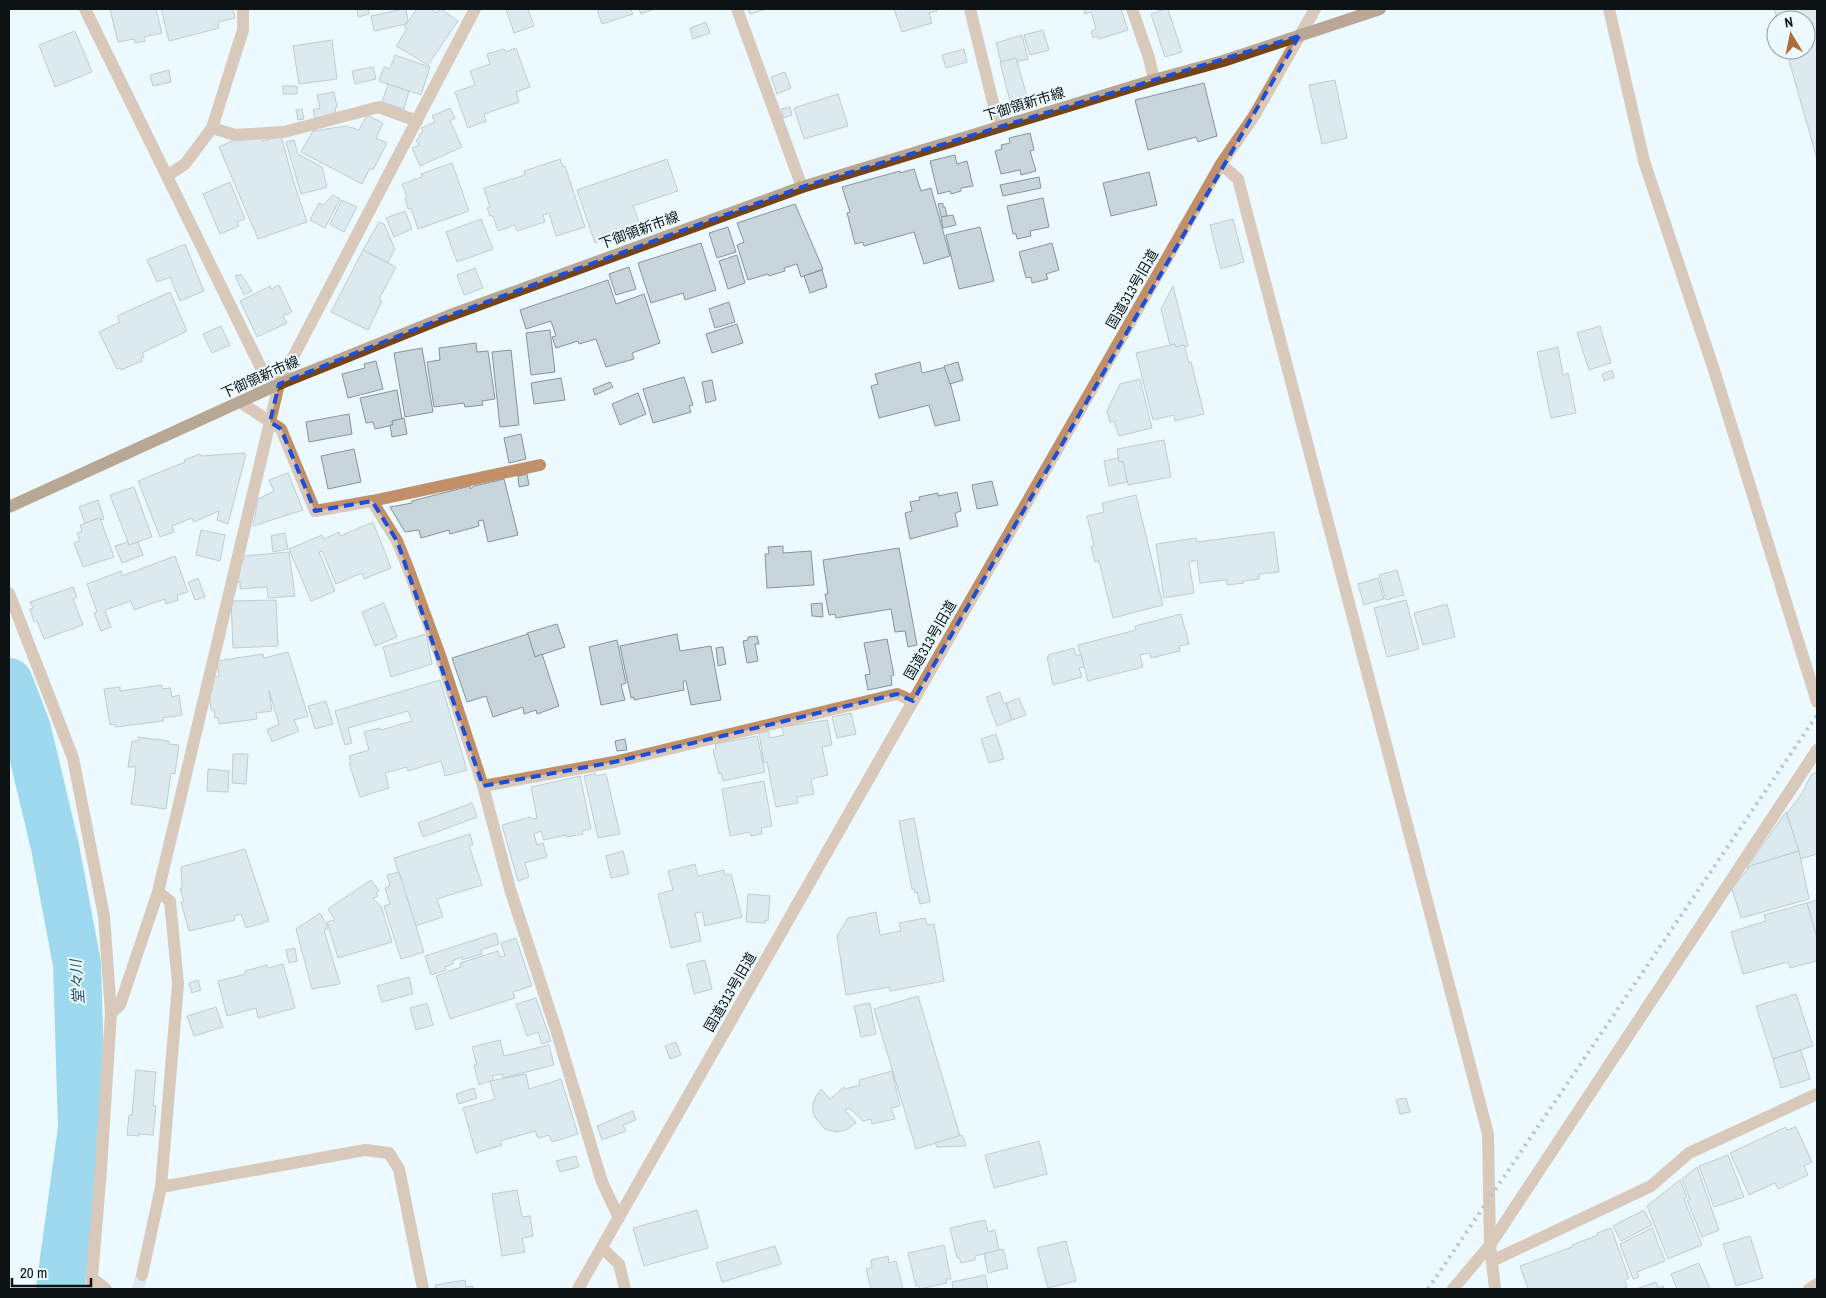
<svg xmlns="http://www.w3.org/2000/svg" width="1826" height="1298" font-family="'Archivo Narrow','Noto Sans JP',sans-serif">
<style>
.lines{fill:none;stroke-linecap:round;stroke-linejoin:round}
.river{stroke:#3fb2df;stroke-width:48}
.building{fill:#c7d6dd;stroke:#86949b}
.minor-tunnel{stroke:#cbd6db;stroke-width:12;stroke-dasharray:12 6;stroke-linecap:butt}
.minor{stroke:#c18f68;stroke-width:12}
.major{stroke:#764314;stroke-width:12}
.rail{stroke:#80898d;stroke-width:4;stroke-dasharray:2.5 5;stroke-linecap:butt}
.marked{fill:none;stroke:#1d4ed8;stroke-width:4;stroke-dasharray:10 6;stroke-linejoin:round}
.labels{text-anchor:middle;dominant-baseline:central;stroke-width:4;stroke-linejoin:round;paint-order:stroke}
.street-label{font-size:14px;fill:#0d1214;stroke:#ecf9fe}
.water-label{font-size:15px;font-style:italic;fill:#215063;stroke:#ecf9fe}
</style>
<rect width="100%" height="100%" fill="#ecf9fe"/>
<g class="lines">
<path class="river" d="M9 682 27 729 55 847 77 964 82 1128 60 1289"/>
</g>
<g class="building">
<path d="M110 9H156L162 33 144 37 145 41 135 43 134 39 118 42Z"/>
<path d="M161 9H233L235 18 218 22 219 28 169 41Z"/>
<path d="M357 9H368L369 14 358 17Z"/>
<path d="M403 9H406L408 21 406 24 374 31 371 16Z"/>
<path d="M417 9H430L436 13 441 9 458 21 428 65 396 46 407 29 404 27Z"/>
<path d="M506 9H528L534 26 514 33Z"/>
<path d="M597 9H635L631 10 633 14 602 24Z"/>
<path d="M639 9H655L641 14Z"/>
<path d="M748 9H766L750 14Z"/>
<path d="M894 9H936L937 11 929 13 932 23 902 32Z"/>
<path d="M1084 9H1121L1128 30 1099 39 1098 36 1093 38 1091 31 1096 29 1091 12 1085 14Z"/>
<path d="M1165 9H1168L1182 52 1165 57 1151 14Z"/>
<path d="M1774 9H1817V159L1786 50H1806V20H1778Z"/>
<path d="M706 22 710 33 693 39 690 28Z"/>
<path d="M1043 30 1049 50 1030 55 1024 35Z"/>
<path d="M75 31 92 72 55 87 39 45Z"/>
<path d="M1022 35 1028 59 1017 62 1016 58 1001 62 996 43Z"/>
<path d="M332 40 337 79 299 84 293 46Z"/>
<path d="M516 48 530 87 516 92 519 102 484 114 486 121 468 128 455 92 475 85 470 71 490 64 487 54 504 49 505 52Z"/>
<path d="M964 49 967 62 946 68 942 55Z"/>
<path d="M395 55 430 67 421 95 379 81 384 67 390 69Z"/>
<path d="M1016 58 1028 100 1011 105 1000 62Z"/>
<path d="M373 67 376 79 355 84 352 71Z"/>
<path d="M169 70 171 82 153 86 150 75Z"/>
<path d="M785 72 791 88 777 94 771 77Z"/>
<path d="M1335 80 1347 138 1322 144 1309 85Z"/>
<path d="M1204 83 1217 136 1198 142 1196 137 1148 150 1135 100Z"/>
<path d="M388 84 409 91 404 109 382 102Z"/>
<rect x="283" y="86" width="14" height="8"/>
<path d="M334 92 337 107 335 108 336 114 315 118 313 110 320 108 317 95Z"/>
<path d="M838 94 848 126 804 139 794 108Z"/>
<path d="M790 107 792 115 784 118 781 109Z"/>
<path d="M450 108 455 118 450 121 462 147 420 166 412 148 419 145 416 140 420 137 419 135 423 132 421 128 435 122 432 116Z"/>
<path d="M302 109 304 119 298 120 296 110Z"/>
<path d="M367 115 383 123 376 138 387 143 373 170 370 168 362 184 301 152 313 131 346 126 359 130Z"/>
<path d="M1030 133 1034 150 1030 151 1036 171 1021 175 1020 170 1001 174 995 151 1002 149 1001 145 1010 143 1009 138Z"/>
<path d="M281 136 294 183 307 222 258 239 219 147 232 141 261 138 263 141Z"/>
<path d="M294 140 298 154 322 167 327 187 301 194 286 142Z"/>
<path d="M955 155 957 164 967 161 973 186 961 188V191L951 194 950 191 938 194 930 161Z"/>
<path d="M560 159 563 167 565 166 585 227 556 236 549 213 543 215 545 222 517 231 515 225 498 231 493 216H490L487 208 490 207 484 188 525 175 524 171Z"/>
<path d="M667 159 678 191 633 206 641 227 603 242 602 240 595 243 577 190Z"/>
<path d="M452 163 469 211 418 229 411 208 408 209 405 198 407 197 402 184 422 177 421 174Z"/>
<path d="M914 169 921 191 931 188 950 256 924 264 914 232 864 246 863 242 855 244 847 213 850 212 842 187 900 171V173Z"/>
<path d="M1149 172 1157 205 1111 216 1103 183Z"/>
<path d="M1039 177 1041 188 1003 196 1000 185Z"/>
<path d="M230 182 245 219 237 222 239 226 220 234 203 194Z"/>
<path d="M333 195 340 199 325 228 310 220 319 203 323 205Z"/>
<path d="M1043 198 1049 227 1030 231 1031 236 1017 239 1016 234H1013L1007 206Z"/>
<path d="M342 200 357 207 344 232 330 224Z"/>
<path d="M943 203V207H945L947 216 941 217 938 204Z"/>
<path d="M795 204 823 269 801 277 797 264 784 268 785 271 769 276 768 274 748 280 737 245 744 242 737 223Z"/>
<path d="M405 211 412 229 394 237 386 218Z"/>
<path d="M953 215 956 225 943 228 941 217Z"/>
<path d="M481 219 493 249 457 262 446 232Z"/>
<path d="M1233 219 1244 262 1221 269 1210 225Z"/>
<path d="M379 222 384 224 395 249 388 263 363 250Z"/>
<path d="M728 227 736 252 717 258 709 233Z"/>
<path d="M980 227 994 281 959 289 946 235Z"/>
<path d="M701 243 716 290 685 300 683 293 651 303 638 263Z"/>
<path d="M1052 243 1059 270 1046 274 1048 279 1032 283 1031 277 1026 278 1019 252Z"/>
<path d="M185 244 204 291 180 301 170 277 157 282 147 260Z"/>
<path d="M363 250 396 267 379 299 382 301 368 330 331 312Z"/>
<path d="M737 255 745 283 728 289 719 261Z"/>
<path d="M629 267 636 289 616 295 609 274Z"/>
<path d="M475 268 483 288 464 295 457 275Z"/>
<path d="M822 270 827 287 810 293 804 276Z"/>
<path d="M241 274 252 291 244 295 235 276Z"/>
<path d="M608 280 616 304 644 294 660 343 632 353 634 359 606 367 596 339 579 344 578 341 556 348 552 337 556 336 551 321 526 329 520 310Z"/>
<path d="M279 285 292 312 283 316 287 323 257 337 240 301 270 286 271 289Z"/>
<path d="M1173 286 1188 346 1185 347 1184 345 1176 347 1175 344 1170 345 1161 309Z"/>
<path d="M170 292 187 331 142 353 144 357 141 358 142 361 121 370 120 368 117 369 99 332 120 322 117 316Z"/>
<path d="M729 302 735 322 715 328 709 309Z"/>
<path d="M737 324 743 343 712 353 706 334Z"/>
<path d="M221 326 230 345 212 353 203 334Z"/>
<path d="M1600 326 1611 363 1589 370 1577 333Z"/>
<path d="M550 330 555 372 531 375 526 333Z"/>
<path d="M476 343 477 352 488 351 495 399 482 401 483 405 465 407 464 403 434 407 427 362 440 360 439 348Z"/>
<path d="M1175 344 1176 347 1184 345 1189 363 1191 362 1204 414 1175 421 1174 415 1153 420 1136 353Z"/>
<path d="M1558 347 1563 375 1568 373 1576 413 1551 418 1537 352Z"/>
<path d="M422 348 433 412 405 417 394 353Z"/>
<path d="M511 350 519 425 500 427 492 352Z"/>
<path d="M376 361 383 389 348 398 342 374 365 368 364 364Z"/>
<path d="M920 362 922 373 946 367 960 420 935 426 929 405 879 418 871 386 878 384 875 374Z"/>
<path d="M958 362 963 380 950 384 944 366Z"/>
<path d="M1612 370 1614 377 1604 381 1602 374Z"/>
<path d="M684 377 693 405 689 406 691 412 653 423 643 389Z"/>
<path d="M561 378 565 400 534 404 531 383Z"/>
<path d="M1140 379 1152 428 1119 436 1114 421 1110 422 1107 411 1120 384Z"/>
<path d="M712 380 716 400 706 403 702 382Z"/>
<path d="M610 382 613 387 595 395 593 389Z"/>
<path d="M397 390 402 419 392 421 393 425 375 429 373 422 366 423 360 398Z"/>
<path d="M638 393 646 414 620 425 612 404Z"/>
<path d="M349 414 352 434 309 442 306 422Z"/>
<path d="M404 418 407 434 392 437 390 425H393L392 421Z"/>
<path d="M521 434 526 459 509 463 504 438Z"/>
<path d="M1164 440 1171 477 1128 485 1123 461 1119 462 1117 449Z"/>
<path d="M354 449 361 482 328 489 321 456Z"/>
<path d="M245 453V458L228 524 217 520 219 511 194 522 192 518 172 526 174 532 160 537 138 481 185 462 184 460 200 454 201 456Z"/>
<path d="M1118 458 1119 462 1123 461 1127 482 1109 486 1104 461Z"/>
<path d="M288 473 303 510 253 526 258 499 274 491 269 480Z"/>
<path d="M527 474 529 485 519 487 518 476Z"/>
<path d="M504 479 518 535 488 542 483 520 478 521 479 526 450 534 449 530 421 538 419 530 405 532 390 507 412 503V501L470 486V489L474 486Z"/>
<path d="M992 481 998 505 977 509 972 485Z"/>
<path d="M134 487 152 537 129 545 110 495Z"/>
<path d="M957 492 961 511 955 513 958 526 910 539 905 513 912 511 910 502 920 500 919 497 938 493V496Z"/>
<path d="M1136 495 1163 605 1113 618 1099 561 1095 562 1091 547 1094 546 1087 516 1104 512 1102 503Z"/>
<path d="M98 500 104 519 101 520 100 518 85 523 79 507Z"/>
<path d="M100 518 114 557 83 567 74 543 80 541 77 533 82 531 80 525Z"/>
<path d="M373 522 391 568 364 579 362 573 336 584 322 551 319 552 335 591 311 601 289 549 322 535 324 539 339 532 340 536Z"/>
<path d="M201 530 225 535 220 561 196 555Z"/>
<path d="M1274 532 1279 572 1259 574V579L1243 581 1244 583 1227 585 1226 580 1200 583 1197 560 1189 562 1194 593 1164 598 1156 544 1196 538 1197 542Z"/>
<path d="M285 533 288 549 273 552 271 536Z"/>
<path d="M128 542 129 545 138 542 143 555 122 563 115 546Z"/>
<path d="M783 546V553L811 551 814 585 767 588 765 554H769L768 547Z"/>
<path d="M899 548 917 645 908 647 905 631 895 632 891 609 836 618 835 614 829 615 825 594H828L823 560Z"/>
<path d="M289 552 295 596 268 598 267 587 240 589V582H237L243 556Z"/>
<path d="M175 556 188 592 177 595 178 600 166 604 165 599 134 610 131 601 105 610 111 627 101 631 94 613 97 612 87 584 121 571 122 576Z"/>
<path d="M1397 570 1404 595 1386 600 1379 575Z"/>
<path d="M198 578 205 597 195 600 188 582Z"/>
<path d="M1378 578 1384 599 1364 605 1358 584Z"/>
<path d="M73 587 77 597 73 599 83 625 44 639 37 621 34 622 30 609 33 608 30 602Z"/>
<path d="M276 600 278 646 233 648 231 601Z"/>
<path d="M1406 600 1419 649 1387 657 1374 608Z"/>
<path d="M384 603 397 637 375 646 362 612Z"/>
<path d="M822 603 823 617 812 616 811 604Z"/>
<path d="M1447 604 1455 637 1423 645 1414 613Z"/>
<path d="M1181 614 1189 644 1179 646 1180 651 1151 658 1149 653 1140 655 1143 667 1088 681 1078 645 1136 630 1135 626Z"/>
<path d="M557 624 565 647 535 657 527 633Z"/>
<path d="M426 634 432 664 391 677 383 647Z"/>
<path d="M528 634 535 657 542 654 559 706 537 714 536 710 524 714 523 707 493 717 486 696 467 702 452 658Z"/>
<path d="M677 634 680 651 711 646 721 700 691 705 686 681H683L684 690 634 700V697L631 698 620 646Z"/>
<path d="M757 636 759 644H755L758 661 747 663 743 641 748 640V637Z"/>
<path d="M887 639 894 675 891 676 892 685 868 690 865 675 870 674 864 643Z"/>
<path d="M617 640 626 683 621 685 625 700 601 705 589 647Z"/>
<path d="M723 647 726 664 718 666 716 648Z"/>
<path d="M1074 648 1076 656 1081 654 1084 667 1079 668 1082 677 1053 685 1047 657H1049L1048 655Z"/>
<path d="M288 652 308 716 294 720 299 731 272 742 267 730 279 724 269 691 272 711 256 713 257 719 219 724 218 718H215L214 710H211L209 690H213L211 677 219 676 217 661 263 654 264 658Z"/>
<path d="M440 680 467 770 445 776 441 761 408 771 407 767 385 773 389 788 360 797 349 763H351L349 756 369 750 364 732 380 728 381 730 412 721 408 711 348 728 352 743 345 745 335 711Z"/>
<path d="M162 685V689L170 688 172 697 179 695 182 715 163 718 164 721 115 727V724L110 725 104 689 120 687V691Z"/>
<path d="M1000 692 1004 704 1006 703 1012 720 997 726 986 697Z"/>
<path d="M1019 698 1026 715 1012 720 1006 703Z"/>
<path d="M326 701 333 724 315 729 308 706Z"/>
<path d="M851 713 856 734 837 738 832 717Z"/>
<path d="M827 720 832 745 822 747 828 775 811 779 814 794 797 797 798 803 776 807 767 762 764 763 759 733 768 731 770 738 784 735 782 727Z"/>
<path d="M996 734 1004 759 989 763 981 739Z"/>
<path d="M757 736 765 772 723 781 721 773 719 774 713 750 716 749 715 744Z"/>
<path d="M138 737 169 741 168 744 179 745 175 774 171 773 166 809 131 804 136 767H128L132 741H138Z"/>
<path d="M625 739 627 750 617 751 615 741Z"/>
<path d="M233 754H248L246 784 232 783Z"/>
<path d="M208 769 229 771 228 792 207 791Z"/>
<path d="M1817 772V854L1800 859 1787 813 1802 794 1811 775Z"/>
<path d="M595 773 596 776 606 774 620 834 598 838 584 776Z"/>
<path d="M580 776 591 829 582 831 583 834 567 837 566 835 544 840 541 831 534 834 537 845 543 843 547 857 525 863 529 877 518 881 502 825 530 817 531 819 537 818 531 787Z"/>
<path d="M764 781 772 826 761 828 762 834 751 836 750 832 730 836 722 789Z"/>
<path d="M472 803 477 817 423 837 418 823Z"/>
<path d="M1786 812 1799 851 1750 866 1748 868 1747 867Z"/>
<path d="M914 818 930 902 920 904 917 892 915 893 914 889H912L899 821Z"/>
<path d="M470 834 473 845 469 846 482 885 437 899 443 917 415 926 394 858Z"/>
<path d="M245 849 269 921 246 928 241 914 234 916 235 920 189 931 181 902H184L180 888H182L181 867Z"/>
<path d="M623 851 629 874 611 878 606 856Z"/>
<path d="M1799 851 1809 899 1741 918 1732 889 1750 866Z"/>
<path d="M695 864 698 876 724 870 725 875 731 874 742 917 705 926 702 912 695 913 701 941 671 948 658 894 673 890 668 871Z"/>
<path d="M399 872 424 952 401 959 384 906 390 904 385 888 390 886 387 875Z"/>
<path d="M371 880 379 891 376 893 378 896 373 899 381 906 392 942 338 958 327 922 335 920 328 909Z"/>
<path d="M748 894 770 896 768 921 765 920V923L746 922Z"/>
<path d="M1817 900V938L1807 903Z"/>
<path d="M1807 903 1817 938V961L1790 968 1788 962 1743 974 1731 932 1766 921 1764 915Z"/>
<path d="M876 912 880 935 901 931 899 923 925 918 927 925 934 924 944 981 890 991 889 987 846 995 837 936 848 918Z"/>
<path d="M320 913 328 928 324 930 340 984 312 989 296 929Z"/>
<path d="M496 933 499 944 481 950 482 954 462 960V957L452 961 453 964 445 967 446 970 431 975 425 956Z"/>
<path d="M516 938 532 986 513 992 515 998 450 1019 436 976 461 967 460 963 498 951 500 957 505 956 501 943Z"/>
<path d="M295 948 297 961 289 963 286 950Z"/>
<path d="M705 960 712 989 694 994 687 964Z"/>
<path d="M283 964 295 1008 258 1018 256 1008 227 1016 218 981 246 974 245 971 267 965 268 968Z"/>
<path d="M409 977 413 994 382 1002 377 986Z"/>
<path d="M198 980 201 990 192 993 189 983Z"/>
<path d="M1796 994 1813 1046 1773 1059 1756 1006Z"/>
<path d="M918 996 960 1136 916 1149 874 1009Z"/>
<path d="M536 998 551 1041 542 1044 538 1032 527 1036 516 1004Z"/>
<path d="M427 1003 433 1025 416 1030 410 1008Z"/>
<path d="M870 1003 876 1034 861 1037 854 1006Z"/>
<path d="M216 1007 223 1027 194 1036 187 1016Z"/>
<path d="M500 1040 504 1056 549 1045 554 1065 503 1078 502 1074 492 1076 493 1080 479 1085 474 1065H477L472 1047Z"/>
<path d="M676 1042 681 1055 670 1059 665 1046Z"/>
<path d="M1801 1050 1810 1079 1781 1088 1773 1059Z"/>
<path d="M136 1070 156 1072 153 1106H156L153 1135 139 1134V1136L127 1135 129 1115H132Z"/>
<path d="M892 1071 900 1106 891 1108 895 1119 872 1124 871 1119 863 1121 849 1108 845 1110 856 1123 846 1130 837 1132 825 1129 816 1119 813 1113V1104L816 1096 821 1089 830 1099 844 1087 845 1089 860 1085 859 1080Z"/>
<path d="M526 1074 529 1089 561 1079 578 1134 552 1142 549 1135 538 1138 535 1131 500 1141 502 1145 476 1153 463 1108 495 1099 490 1081Z"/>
<path d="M474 1088 477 1098 459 1104 456 1094Z"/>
<path d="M1406 1098 1410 1112 1400 1114 1396 1100Z"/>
<path d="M633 1111 636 1120 623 1125 626 1131 602 1140 597 1126Z"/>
<path d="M1786 1127 1787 1130 1796 1127 1812 1162 1804 1166 1808 1175 1778 1189 1775 1183 1749 1195 1730 1153Z"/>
<path d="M962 1135 966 1146 937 1147 935 1143Z"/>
<path d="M1039 1141 1047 1174 994 1188 985 1155Z"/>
<path d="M1728 1155 1744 1197 1714 1207 1699 1166Z"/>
<path d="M576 1156 579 1167 560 1172 556 1161Z"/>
<path d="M1697 1167 1719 1230 1702 1237 1687 1200H1690L1682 1179Z"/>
<path d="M1680 1180 1687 1198 1684 1199 1702 1245 1668 1259 1647 1206Z"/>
<path d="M517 1190 522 1217 530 1216 533 1236 522 1238 525 1252 502 1256 492 1194Z"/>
<path d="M697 1210 708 1248 644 1266 633 1228Z"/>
<path d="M1644 1210 1652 1225 1621 1241 1613 1226Z"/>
<path d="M985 1220 988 1232 995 1230 999 1250 975 1256V1260L961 1263 959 1257 957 1258 950 1228Z"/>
<path d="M1611 1228 1629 1278 1625 1280 1627 1287 1621 1289H1527H1528L1520 1266 1572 1247V1245L1598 1235 1597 1233Z"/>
<path d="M1652 1228 1665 1261 1637 1272 1639 1277 1633 1279 1620 1244Z"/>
<path d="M1750 1236 1763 1278 1736 1286 1723 1244Z"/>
<path d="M1066 1241 1076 1281 1048 1288 1037 1248Z"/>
<path d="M944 1245 951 1279H946L947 1283 920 1289 919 1286H916L908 1253Z"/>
<path d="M775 1246 781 1264 722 1282 716 1263Z"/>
<path d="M1003 1249 1008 1268 988 1273 984 1254Z"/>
<path d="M888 1256 889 1263 896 1261 903 1289H871L866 1269 872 1267 871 1260Z"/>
<path d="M1699 1263 1710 1289H1677L1671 1274Z"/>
<path d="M985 1275 988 1289H953L952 1282Z"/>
<path d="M465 1280 466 1287 473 1286V1289H436L435 1285Z"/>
<path d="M1656 1282 1658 1288 1663 1286 1664 1289H1636Z"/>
</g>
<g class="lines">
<path class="minor-tunnel" d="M138 1289 142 1275"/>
<g class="minor">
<path d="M85 9 262 370 279 384"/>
<path d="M737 9 802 187"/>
<path d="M970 9 999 127"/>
<path d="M1132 9 1149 58 1154 80"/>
<path d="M1609 9 1644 161 1715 373 1817 702"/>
<path d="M212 128 235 135 284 132 379 107 417 121"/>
<path d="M1221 164 1238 179 1488 1134 1490 1245 1495 1289"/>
<path d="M167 176 185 164 212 128 243 30V9"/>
<path d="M240 402 281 429 315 511 372 501 540 465"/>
<path d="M372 501 397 541 408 568 441 658 483 786 510 889 557 1033 602 1182 619 1218"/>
<path d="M9 593 73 758 104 916 111 1013 101 1170 91 1289"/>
<path d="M483 786 614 762 897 694 913 701"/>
<path d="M111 1013 120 1005 158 892 279 384 475 9"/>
<path d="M161 1187 365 1150 389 1153 399 1169 423 1289"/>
<path d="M602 1248 619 1264 625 1289"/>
<path d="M1492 1261 1651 1186 1689 1153 1817 1094"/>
<path d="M142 1275 161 1187 178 984 170 901 158 892"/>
<path d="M93 1279 106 1289"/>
<path d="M578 1289 957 624 1221 164 1254 116 1315 9"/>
<path d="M1453 1289 1490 1245 1817 750"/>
<path d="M1809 1289 1817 1284"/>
</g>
<path class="major" d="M9 507 279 384 448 316 802 187 1154 80 1223 61 1380 9"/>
<path class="rail" d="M1428 1289 1817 715"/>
</g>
<path d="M0 0H1826V1298H0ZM1299 36 913 701 897 694 614 762 483 786 397 541 372 501 315 511 281 429 270 422 279 384 448 316 802 187Z" fill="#ecf9fe" fill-opacity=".55" fill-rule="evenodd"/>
<path class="marked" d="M1299 36 913 701 897 694 614 762 483 786 397 541 372 501 315 511 281 429 270 422 279 384 448 316 802 187Z"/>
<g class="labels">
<g class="street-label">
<text transform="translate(1024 104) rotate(-17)">下御領新市線</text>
<text transform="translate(639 230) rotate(-20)">下御領新市線</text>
<text transform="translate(1132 289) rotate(-60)">国道313号旧道</text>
<text transform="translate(260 377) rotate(-24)">下御領新市線</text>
<text transform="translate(930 640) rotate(-60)">国道313号旧道</text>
<text transform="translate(730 992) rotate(-60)">国道313号旧道</text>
</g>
<g class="water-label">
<text transform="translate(77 982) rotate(-94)">堂々川</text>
</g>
</g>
<rect width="1826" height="1298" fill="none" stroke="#0d1214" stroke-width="20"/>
<g transform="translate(1791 35) rotate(350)"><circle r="24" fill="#ecf9fe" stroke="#939da0"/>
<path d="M0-4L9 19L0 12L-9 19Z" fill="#ae6d37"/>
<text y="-8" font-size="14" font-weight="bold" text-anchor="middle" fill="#0d1214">N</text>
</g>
<path d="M12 1278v8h79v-8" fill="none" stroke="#0d1214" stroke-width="2.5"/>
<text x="20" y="1278" font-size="15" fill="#0d1214" stroke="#ecf9fe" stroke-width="4" paint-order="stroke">20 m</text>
</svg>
